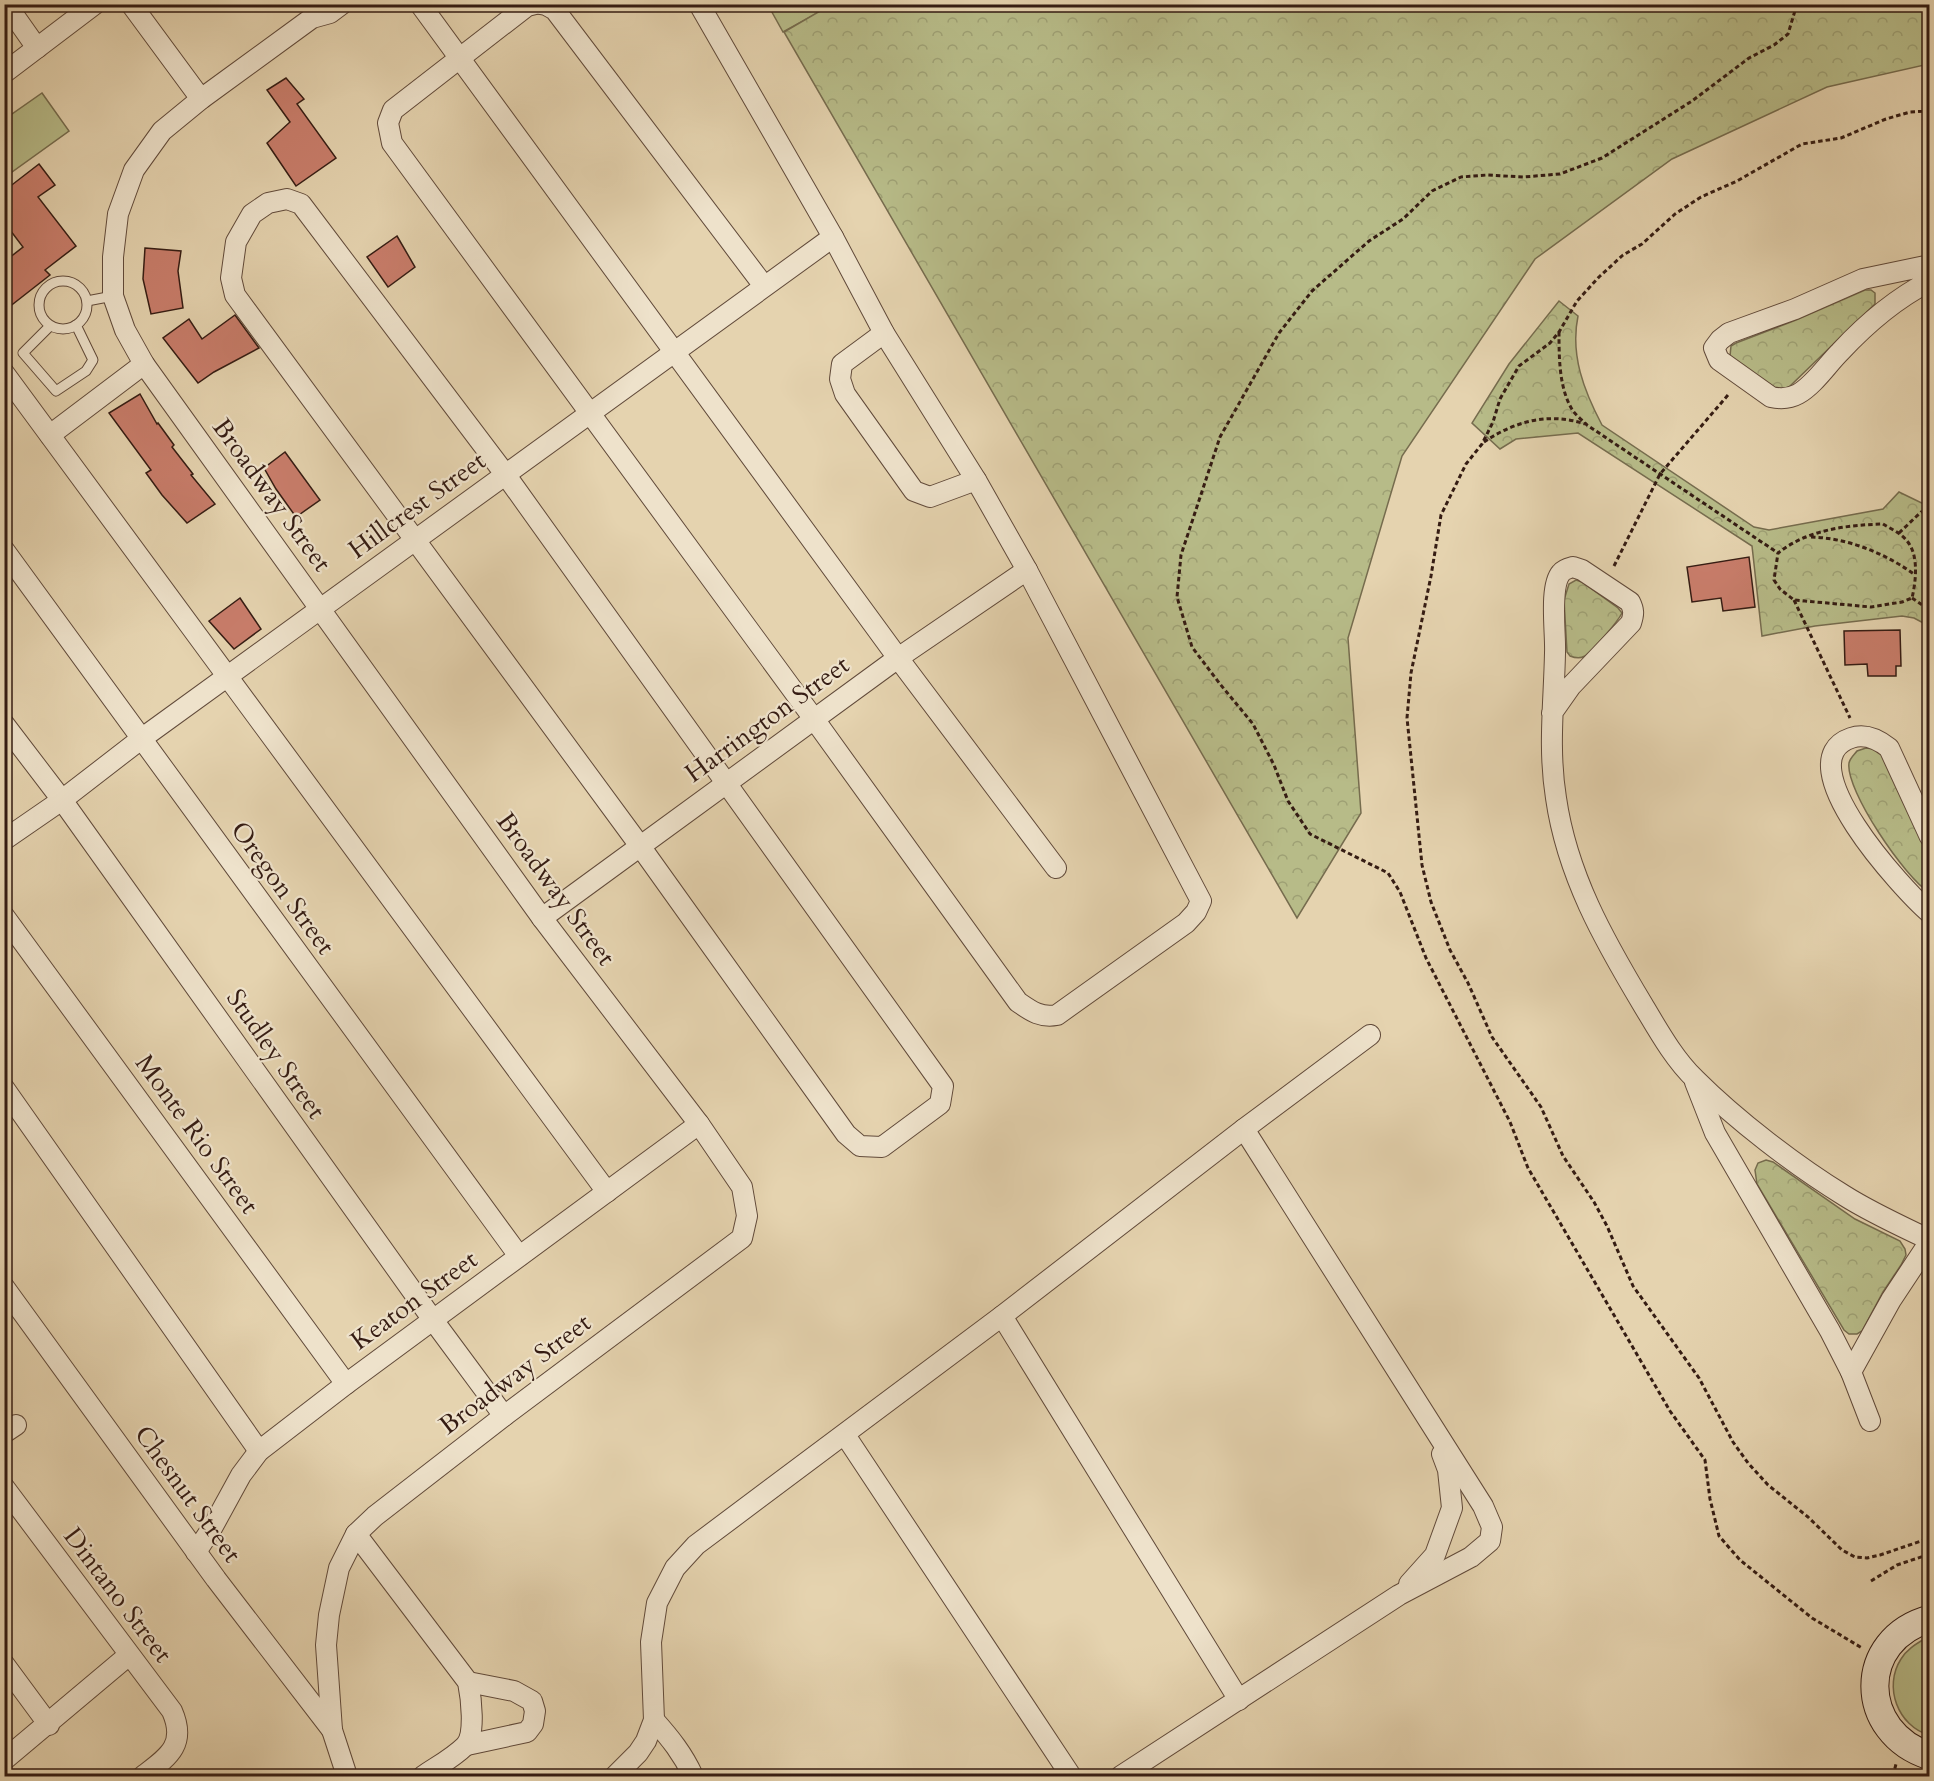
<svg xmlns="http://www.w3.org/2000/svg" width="1934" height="1781" font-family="Cardo,serif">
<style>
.grass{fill:#b7bb88;stroke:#766c4e;stroke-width:1.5}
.forest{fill:url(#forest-crowns);stroke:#766c4e;stroke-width:1.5}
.building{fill:#c97d6b;stroke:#351c13;stroke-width:1.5}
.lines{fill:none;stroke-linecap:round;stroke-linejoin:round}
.lane-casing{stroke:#614a3a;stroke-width:11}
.street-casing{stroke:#614a3a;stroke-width:22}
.secondary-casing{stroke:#351c13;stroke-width:29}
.path{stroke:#351c13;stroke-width:3;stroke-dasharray:4.5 3;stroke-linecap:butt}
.lane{stroke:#eee2cb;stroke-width:9}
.street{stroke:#eee2cb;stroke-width:20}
.secondary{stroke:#eee2cb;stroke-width:27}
.labels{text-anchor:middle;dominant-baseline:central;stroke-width:4.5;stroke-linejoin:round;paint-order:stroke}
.street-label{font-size:26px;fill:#351c13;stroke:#eee2cb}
</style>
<defs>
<pattern id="forest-crowns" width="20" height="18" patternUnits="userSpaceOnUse" patternTransform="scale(1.5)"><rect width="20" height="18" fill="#b7bb88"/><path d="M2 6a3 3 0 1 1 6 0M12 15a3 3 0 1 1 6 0" fill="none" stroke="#9ea074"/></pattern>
</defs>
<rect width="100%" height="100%" fill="#e5d3af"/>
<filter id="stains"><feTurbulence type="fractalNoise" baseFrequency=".00333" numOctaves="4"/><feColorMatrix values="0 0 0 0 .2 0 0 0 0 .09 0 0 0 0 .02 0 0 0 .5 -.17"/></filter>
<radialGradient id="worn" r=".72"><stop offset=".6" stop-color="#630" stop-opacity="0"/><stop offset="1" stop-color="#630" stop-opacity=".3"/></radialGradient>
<g class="grass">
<path d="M768 5H832L783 32Z"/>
<path d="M42 93 69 131 5 177V119Z"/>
<path d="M1926 1638H1929V1735C1898 1726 1883 1687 1901 1659 1907 1649 1916 1644 1926 1638Z"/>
</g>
<g class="forest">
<path d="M832 4 1929 5V64L1827 87 1672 159 1535 259 1402 456 1348 638 1361 813 1297 918 784 32Z"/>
<path d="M1865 290H1871L1875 293V304L1789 387C1784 388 1780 390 1775 388 1762 382 1739 366 1730 356L1731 346 1736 343 1796 320Z"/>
<path d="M1559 301 1578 316C1570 355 1584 391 1602 425L1754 527 1769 530 1883 509 1899 492 1928 506 1930 513 1929 626 1914 618 1902 616 1815 626 1762 636 1752 546 1578 433 1516 439 1500 449 1472 423 1509 364Z"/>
<path d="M1576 580 1582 582 1618 608 1622 613C1617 623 1593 650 1585 656 1580 659 1575 658 1570 656L1567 652 1564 600 1569 584Z"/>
<path d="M1866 748 1882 750 1929 846V892C1906 879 1845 790 1849 763 1850 758 1854 755 1857 751Z"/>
<path d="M1766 1160 1773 1162 1855 1219 1900 1241 1905 1249 1906 1255 1901 1265 1883 1292 1862 1331 1857 1334H1849L1844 1330 1757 1184 1755 1170 1758 1163Z"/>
</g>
<g class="building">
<path d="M286 78 304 99 297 104 336 158 296 186 267 143 290 122 267 90Z"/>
<path d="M39 164 55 185 38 197 76 246 45 270 50 275 4 311V262L23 247 4 222V191Z"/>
<path d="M397 236 415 267 388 287 367 257Z"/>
<path d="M145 248 181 251 178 271 183 308 151 314 143 279Z"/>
<path d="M235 315 259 348 214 372 198 383 163 338 189 319 202 339Z"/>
<path d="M140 394 157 424 158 423 174 445 172 447 193 474 191 475 215 504 187 523 162 495 146 473 151 470 109 413Z"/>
<path d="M285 452 320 500 296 517 276 489 264 468Z"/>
<path d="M1749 557 1755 607 1723 611 1721 598 1692 602 1687 567Z"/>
<path d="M240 598 261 629 234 649 209 621Z"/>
<path d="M1900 630 1901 666H1896V676H1868L1867 664 1845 665 1844 631Z"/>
</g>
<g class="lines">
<g class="lane-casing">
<g id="lane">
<circle cx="63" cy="305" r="24"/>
<path d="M87 301 113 296"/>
<path d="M50 326 23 353 56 391 86 371 93 360 76 325"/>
</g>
</g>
<g class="street-casing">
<g id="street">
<path d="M6 4 37 48"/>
<path d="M131 4 201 99"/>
<path d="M342 4 330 13 312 18 201 99 162 131 134 170 118 214 113 257V296L125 330 144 364 542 918 699 1124 742 1187 747 1216 742 1238 504 1416 375 1516 356 1534 339 1568 329 1615 326 1645 332 1730 347 1776"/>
<path d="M420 4 898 658 1056 868"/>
<path d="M535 4 527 6 393 110 388 123 392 143 814 719 1018 1002C1031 1011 1040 1018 1057 1015L1186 923 1196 912 1201 901 1027 570 976 480 884 333 833 237 699 4"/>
<path d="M540 4 546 5 555 10 764 286"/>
<path d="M4 73 95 4"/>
<path d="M287 199 301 204 505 474 943 1086 940 1104 882 1147 860 1146 846 1134 640 846 235 295 231 278 236 242 252 214 268 203Z"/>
<path d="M1930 265 1863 279 1795 309 1729 333 1720 340 1714 348 1719 360 1771 397C1780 399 1789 399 1798 394 1814 385 1827 365 1840 352 1866 324 1895 299 1930 281"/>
<path d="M884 333 842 364 840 379 845 394 914 491 930 497 976 480"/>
<path d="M4 373 607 1192"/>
<path d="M50 435 144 364"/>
<path d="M4 550 519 1256"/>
<path d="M1552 713 1571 686 1631 623C1634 614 1634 610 1630 602L1582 570 1573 567C1569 568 1564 569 1561 573 1549 587 1556 634 1555 653 1554 703 1548 748 1556 798 1567 875 1604 940 1643 1005 1658 1030 1674 1059 1695 1079 1736 1120 1796 1166 1845 1196 1872 1213 1901 1226 1930 1240"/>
<path d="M4 724 62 800 433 1320 504 1416"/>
<path d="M1930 837 1889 748C1879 740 1865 733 1851 738 1784 761 1904 891 1930 913"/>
<path d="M4 840 62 800 141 739 833 237"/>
<path d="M4 916 346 1384"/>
<path d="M542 918 898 658 1027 570"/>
<path d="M1695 1082 1715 1133 1830 1331 1851 1372 1870 1421"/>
<path d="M4 1088 259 1451"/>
<path d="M4 1287 216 1579 332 1730"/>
<path d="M1002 1316 1239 1700"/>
<path d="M1851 1372 1891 1300 1930 1241"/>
<path d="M4 1433 16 1425"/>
<path d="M845 1435 1071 1776"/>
<path d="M4 1487 172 1711C187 1745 168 1757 143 1776"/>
<path d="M356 1534 468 1682C471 1697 476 1735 465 1746 453 1758 436 1767 423 1776"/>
<path d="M196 1552 212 1528 241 1475 259 1451 346 1384 699 1124"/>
<path d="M1409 1584 1435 1555 1452 1508 1448 1470 1442 1454"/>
<path d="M4 1664 49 1725"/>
<path d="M654 1720C670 1738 683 1754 693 1776"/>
<path d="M467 1745 527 1732 533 1724 535 1711 532 1701 514 1691 468 1682"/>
<path d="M4 1760 129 1655"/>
<path d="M615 1776 638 1753 646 1741 654 1720 651 1642 657 1603 675 1568 696 1545 1002 1316 1244 1129 1370 1035"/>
<path d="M1121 1776 1399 1595 1471 1557 1490 1541 1492 1527 1483 1506 1244 1129"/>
</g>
</g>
<g class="secondary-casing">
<path id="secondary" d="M1930 1619C1856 1639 1857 1733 1930 1756"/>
</g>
<g class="path">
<path d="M1797 4 1788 34 1774 45 1749 58 1692 101 1602 158 1560 174 1524 177 1487 175 1461 177 1432 191 1403 219 1369 241 1312 291 1279 333 1220 437 1181 555 1177 597 1192 647 1220 684 1253 724 1274 765 1288 801 1310 834 1388 873 1400 892 1426 958 1510 1122 1528 1168 1670 1411 1705 1460 1710 1499 1719 1536 1740 1560 1812 1618 1862 1648"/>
<path d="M1930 111 1910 112 1886 119 1841 138 1802 144 1737 181 1701 197 1675 214 1642 244 1623 255 1599 277 1577 301 1559 332 1550 343 1519 366 1500 399 1493 422 1482 444 1466 464 1441 515 1431 576 1411 673 1407 718 1422 865 1431 902 1450 950 1468 983 1492 1037 1541 1107 1563 1156 1594 1202 1607 1226 1633 1286 1699 1378 1733 1442 1748 1463 1768 1485 1808 1517 1842 1550 1855 1557 1867 1558 1880 1555 1930 1538"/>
<path d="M1559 332C1559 358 1559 389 1573 411 1577 416 1583 421 1587 425L1778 553"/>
<path d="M1484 442C1515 421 1549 412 1585 424"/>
<path d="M1883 524C1891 529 1901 533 1907 541 1919 555 1916 581 1912 598L1902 602 1871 607 1794 600 1780 589 1774 580 1778 553C1807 530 1846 525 1883 524Z"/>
<path d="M1899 533 1921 512 1930 511"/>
<path d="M1811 537C1848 538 1884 553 1914 574"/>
<path d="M1614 566 1660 474 1728 395"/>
<path d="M1912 598 1930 610"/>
<path d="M1794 600 1850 718"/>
<path d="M1871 1581 1897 1565 1930 1554"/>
<path d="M1893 1776 1896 1764"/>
</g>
<use href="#lane" class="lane"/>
<use href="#street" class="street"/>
<use href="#secondary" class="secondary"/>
</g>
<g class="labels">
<g class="street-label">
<text transform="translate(272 495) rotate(54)">Broadway Street</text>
<text transform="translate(417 505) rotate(-36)">Hillcrest Street</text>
<text transform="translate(767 719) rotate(-36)">Harrington Street</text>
<text transform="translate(283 888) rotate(54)">Oregon Street</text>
<text transform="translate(556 889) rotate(54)">Broadway Street</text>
<text transform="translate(276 1054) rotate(55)">Studley Street</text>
<text transform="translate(197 1134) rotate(54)">Monte Rio Street</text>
<text transform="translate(414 1300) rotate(-36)">Keaton Street</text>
<text transform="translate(515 1374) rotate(-37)">Broadway Street</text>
<text transform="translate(188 1494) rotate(54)">Chesnut Street</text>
<text transform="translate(118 1595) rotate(53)">Dintano Street</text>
</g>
</g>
<rect width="1934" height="1781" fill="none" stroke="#e5d3af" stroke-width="24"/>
<rect x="6" y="6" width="1922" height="1769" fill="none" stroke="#351c13" stroke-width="3"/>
<rect x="12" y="12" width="1910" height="1757" fill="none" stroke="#351c13" stroke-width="1.5"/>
<rect width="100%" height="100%" filter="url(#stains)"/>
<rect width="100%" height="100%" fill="url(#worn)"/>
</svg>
